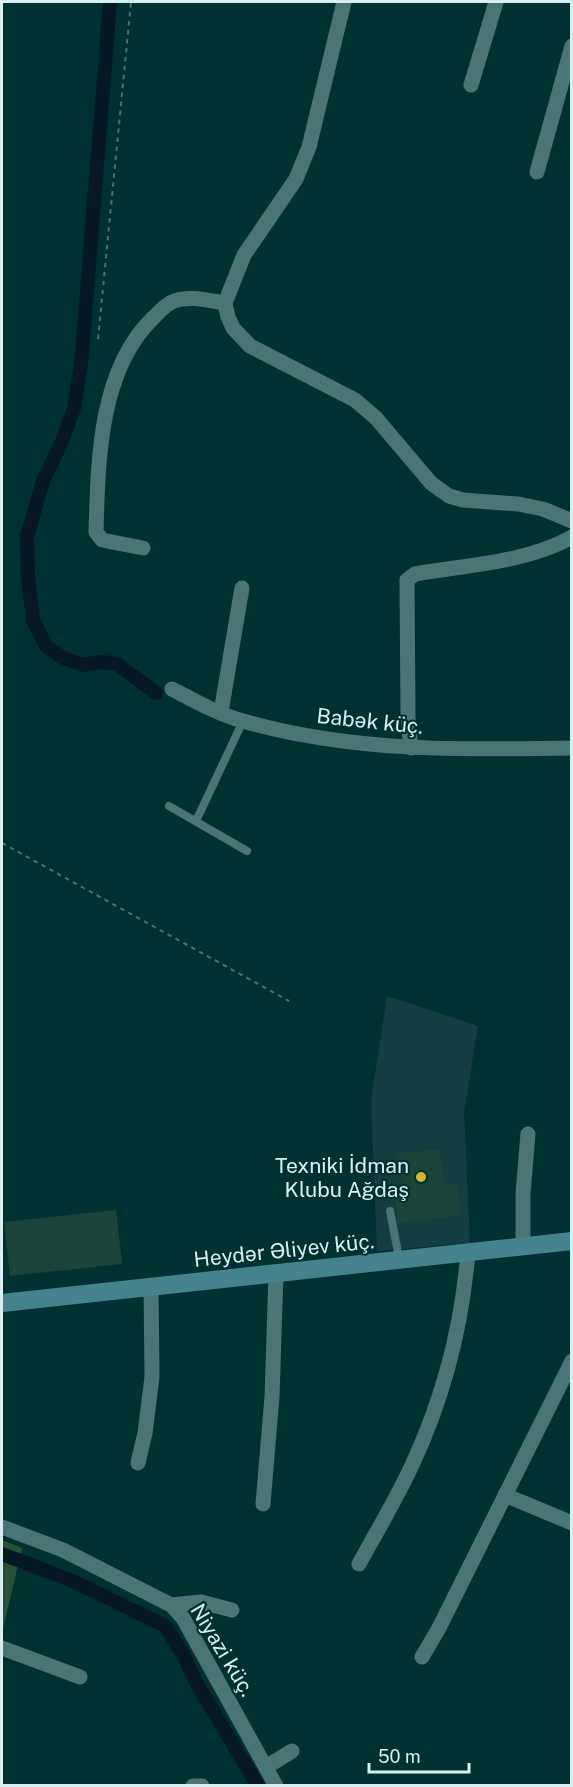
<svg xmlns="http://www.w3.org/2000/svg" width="573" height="1787" font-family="'Public Sans',sans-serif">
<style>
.built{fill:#123e3f}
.green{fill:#275138}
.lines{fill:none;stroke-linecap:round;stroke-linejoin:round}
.canal{stroke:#051823;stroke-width:14}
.building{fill:#1a433a}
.path{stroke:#4a7272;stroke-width:2;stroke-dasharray:4.5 4.5;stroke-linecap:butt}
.lane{stroke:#497575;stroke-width:8}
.street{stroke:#497575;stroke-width:15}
.secondary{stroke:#44838b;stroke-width:18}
.poi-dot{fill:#d3b635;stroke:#003131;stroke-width:2}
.labels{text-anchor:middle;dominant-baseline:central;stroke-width:4.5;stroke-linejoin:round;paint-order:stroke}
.street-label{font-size:21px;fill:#d8efef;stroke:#003131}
.poi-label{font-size:21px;fill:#d8efef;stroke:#003131;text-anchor:end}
</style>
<rect width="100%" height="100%" fill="#003131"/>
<path class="built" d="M387 996 478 1026 464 1112 470 1243 377 1251 371 1101Z"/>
<path class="green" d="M2 1540 22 1548 3 1629H2Z"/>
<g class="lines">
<g class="canal">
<path d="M110 2 81 365 74 408 62 441 43 481 27 537 28 577 33 620 46 646 63 658 83 665 102 662 117 664 156 693"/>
<path d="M2 1554 73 1581 165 1626 184 1656 197 1684 258 1786"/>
</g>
</g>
<g class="building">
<path d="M440 1149 444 1185 458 1184 461 1216 398 1223 395 1192 402 1191 398 1153Z"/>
<path d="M116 1210 122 1264 10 1276 4 1222Z"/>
</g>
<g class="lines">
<g class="path">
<path d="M98 339 131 2"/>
<path d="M2 843 289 1001"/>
</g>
<g class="lane">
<path d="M169 806 247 851"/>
<path d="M196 821 243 721"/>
<path d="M390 1211 399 1258"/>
</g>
<g class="street">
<path d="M344 2 309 147 296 179 244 255 225 303 228 317 233 328 250 346 355 400 376 418 431 483 449 496 463 500 518 504 543 509 572 521"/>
<path d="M471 85 496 2"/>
<path d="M537 172 572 46"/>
<path d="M143 548 102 540 96 532C98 461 99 370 153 318 159 312 166 304 174 301 190 295 209 301 225 303"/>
<path d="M172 689C195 701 218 714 243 721 350 752 461 750 572 748"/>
<path d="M221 712 242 588"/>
<path d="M411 748 408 718 407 580 415 574C466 565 525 563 572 537"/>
<path d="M523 1247V1193L528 1134"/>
<path d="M138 1463 145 1433 152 1377 151 1287"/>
<path d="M505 1495 572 1523"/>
<path d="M263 1504 272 1397 276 1274"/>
<path d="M2 1527 63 1550 171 1605 183 1618 276 1786"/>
<path d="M359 1564C377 1531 397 1498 413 1463 444 1396 462 1326 468 1252"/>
<path d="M171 1605 201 1602 232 1610"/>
<path d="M2 1648 80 1677"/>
<path d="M422 1657 439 1628 572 1361"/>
<path d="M266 1767 292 1751"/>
<path d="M193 1786H202"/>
</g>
<path class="secondary" d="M2 1303 572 1241"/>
</g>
<circle class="poi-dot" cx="421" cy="1177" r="6"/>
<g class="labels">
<g class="street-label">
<text transform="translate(370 721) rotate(6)">Babək küç.</text>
<text transform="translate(284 1250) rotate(-6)">Heydər Əliyev küç.</text>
<text transform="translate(223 1650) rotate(59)">Niyazi küç.</text>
</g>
<g class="poi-label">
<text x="409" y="1165">Texniki İdman<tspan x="409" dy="24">Klubu Ağdaş</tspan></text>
</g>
</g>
<rect width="573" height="1787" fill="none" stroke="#d8efef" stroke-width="6"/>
<path d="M369 1763v9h100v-9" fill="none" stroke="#d8efef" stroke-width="3"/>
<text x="378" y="1763" font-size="18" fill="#d8efef" stroke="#003131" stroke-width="4.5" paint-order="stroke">50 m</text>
</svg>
